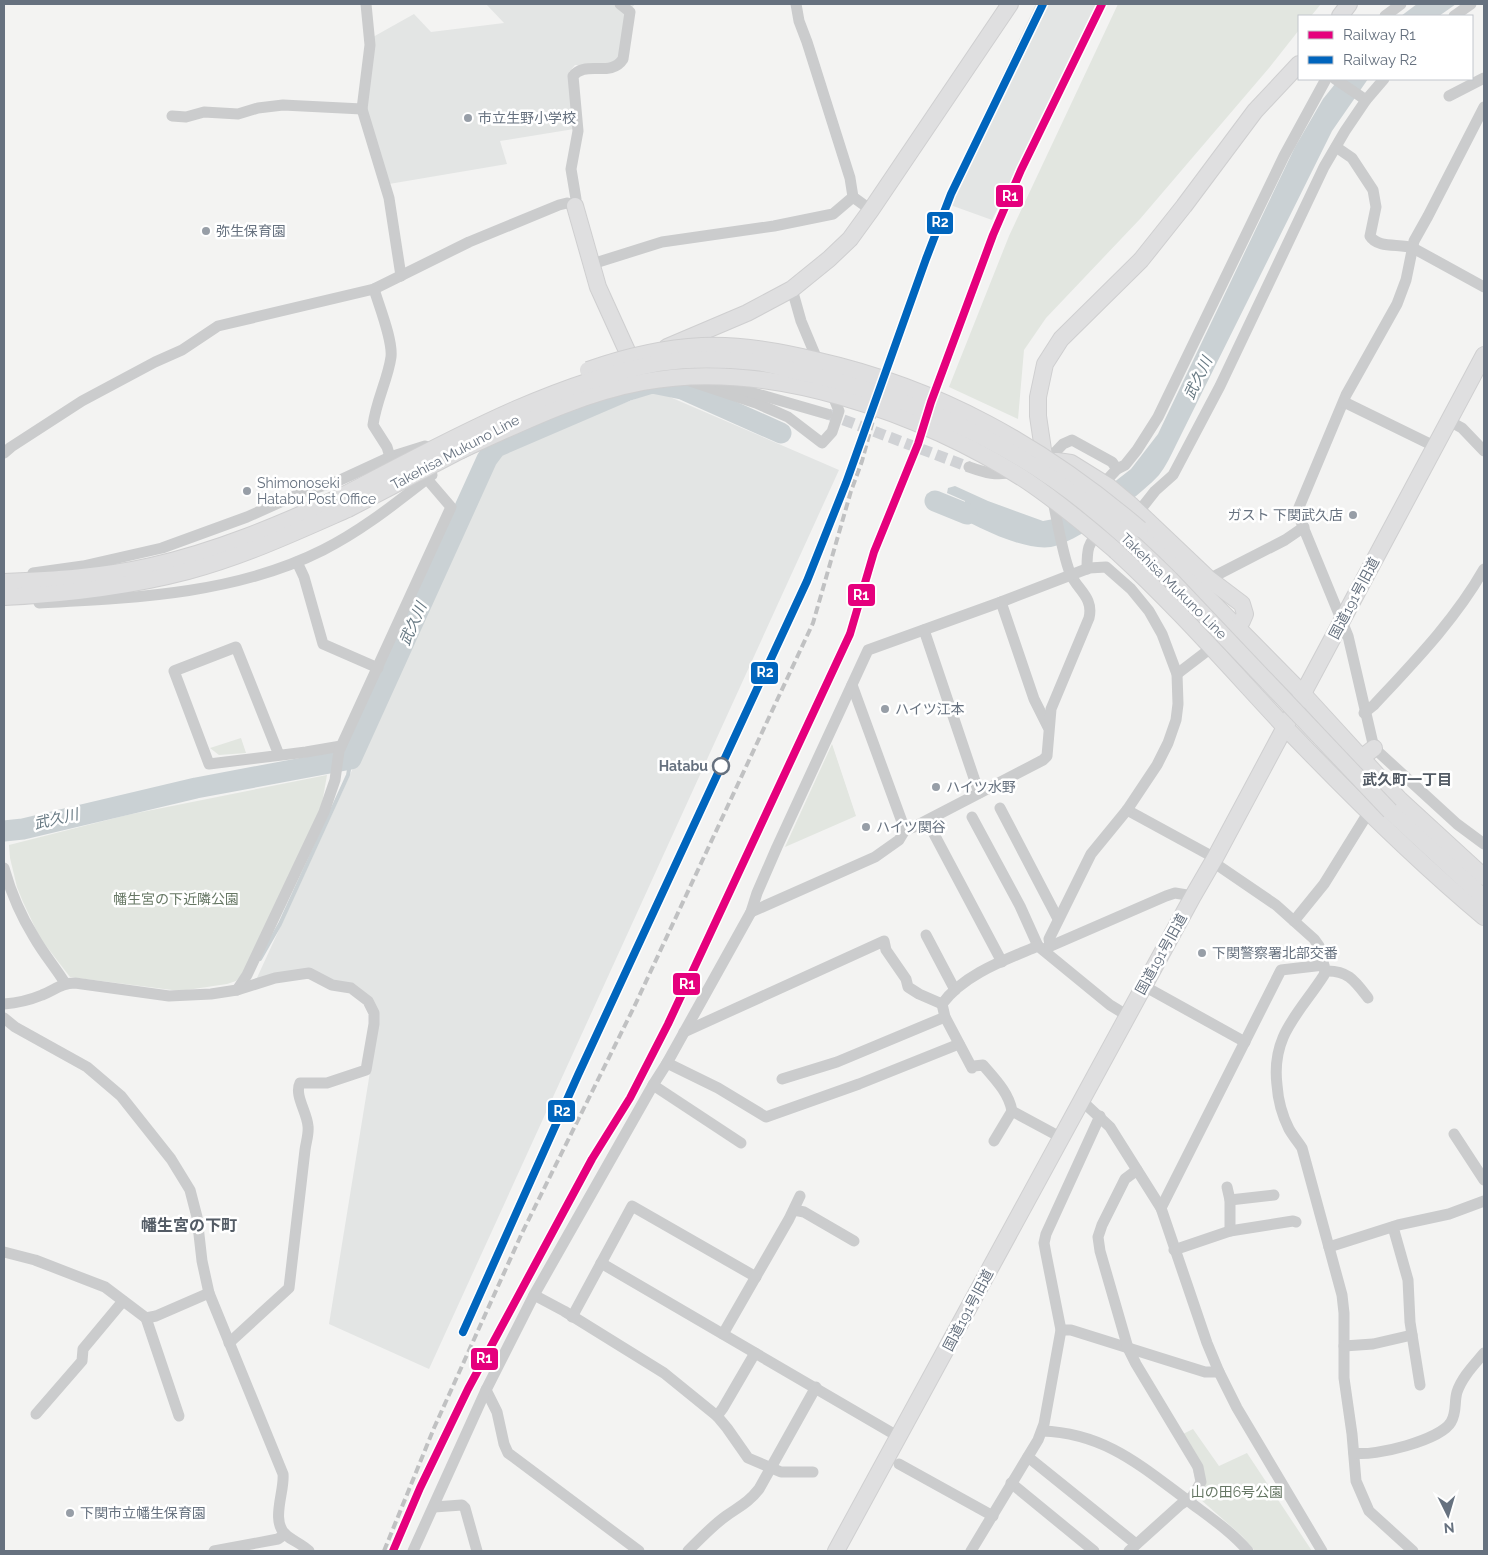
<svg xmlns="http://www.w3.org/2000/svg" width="1488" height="1555" font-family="Raleway,'Noto Sans JP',sans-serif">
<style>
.built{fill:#e3e5e4}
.green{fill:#e2e6e0}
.water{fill:#cad1d4}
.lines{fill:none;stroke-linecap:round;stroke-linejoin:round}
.stream{stroke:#cad1d4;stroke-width:4}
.river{stroke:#cad1d4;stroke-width:21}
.street-tunnel{stroke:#d0d2d5;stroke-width:11;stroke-dasharray:11 5.5;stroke-linecap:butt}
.secondary-casing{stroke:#cfcfd0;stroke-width:18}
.street{stroke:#cbcccd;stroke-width:11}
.secondary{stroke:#dfdfe0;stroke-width:16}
.rail{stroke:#c0c1c2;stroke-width:4;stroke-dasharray:8 4;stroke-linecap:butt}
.secondary-bridge-casing{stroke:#cfcfd0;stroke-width:18;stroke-linecap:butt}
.secondary-bridge{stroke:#dfdfe0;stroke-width:16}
.rail-1-casing{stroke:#fff;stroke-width:11}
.rail-2-casing{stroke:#fff;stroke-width:11}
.rail-1{stroke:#e5007d;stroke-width:8}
.rail-2{stroke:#0065bd;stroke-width:8}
.poi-dot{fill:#979ea7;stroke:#fff;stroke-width:2}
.stop-dot{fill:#fff;stroke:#66717f;stroke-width:2.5}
.labels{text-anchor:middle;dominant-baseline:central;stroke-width:5;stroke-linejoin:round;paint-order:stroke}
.poi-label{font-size:14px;fill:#66717f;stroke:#fff;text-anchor:start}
.street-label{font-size:14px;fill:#66717f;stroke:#fff}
.stop-label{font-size:14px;font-weight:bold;fill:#66717f;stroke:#fff;text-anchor:end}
.park-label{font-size:14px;fill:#667764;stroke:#fff}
.water-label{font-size:15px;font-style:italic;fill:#677983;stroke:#fff}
.neighbourhood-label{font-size:15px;font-weight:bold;fill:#535b65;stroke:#fff}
.quarter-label{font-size:16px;font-weight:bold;fill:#535b65;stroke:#fff}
.line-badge{stroke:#fff;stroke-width:2}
.badge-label{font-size:14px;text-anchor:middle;font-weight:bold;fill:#fff}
</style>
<rect width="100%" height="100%" fill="#f3f3f2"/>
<g class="built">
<path d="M486 4H635L627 14 618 62 608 66 575 65 569 72 574 129 500 141 507 164 389 184 366 108 373 37 414 14 431 32 504 23Z"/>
<path d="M1036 4H1098L992 220 942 202Z"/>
<path d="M656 391 839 470 429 1369 329 1324 370 1072 374 1005 325 978 256 980 494 460 502 451 511 446Z"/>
</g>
<g class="green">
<path d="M1118 4H1321L1311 16H1299V30L1269 68 1140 219 1046 318 1024 350 1018 419 949 387 1009 236Z"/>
<path d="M241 738 246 753 219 755 210 748Z"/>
<path d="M832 744 856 816 785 847Z"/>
<path d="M327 775 321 809 243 973 236 981 227 984 180 991 70 977 40 938 23 902 17 887 10 858 9 845 127 815Z"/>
<path d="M1193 1429 1219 1466 1247 1453 1312 1551H1255L1242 1536 1200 1499 1199 1492 1183 1434Z"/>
</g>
<g class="water">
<path d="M1417 4H1456L1439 16H1401Z"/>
<path d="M1339 79H1368L1332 131 1176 445C1171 455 1166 466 1159 475 1140 496 1078 542 1051 547 1021 551 974 525 947 511L940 503 945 502 965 507V501L947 493 948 488 955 486 988 501 1043 521 1059 518 1086 504 1131 469 1158 434 1295 147 1323 99Z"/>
</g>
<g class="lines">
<path class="stream" d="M260 959 280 924 348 775 351 759"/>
<g class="river">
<path d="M935 501 967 514"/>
<path d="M4 831 23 829 196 788 351 759 487 459 496 447 626 391 652 383 682 389 781 433"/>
</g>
<path class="street-tunnel" d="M828 414 969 467"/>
<g class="secondary-casing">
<g id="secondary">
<path d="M1340 16 1349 4"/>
<path d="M575 206 598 287 632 362"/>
<path d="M667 347 747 313 792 289 829 259 850 239 871 210 1010 4"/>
<path d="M1140 529 1304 695 1400 800 1484 877"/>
<path d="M1116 551C1176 606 1229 667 1284 726 1348 793 1413 858 1484 917"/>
<path d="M4 582C53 580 103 577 151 566 217 551 279 525 340 497"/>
<path d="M4 597C66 594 127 587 188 571 244 556 296 532 348 509"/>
<path d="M1237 627 1242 621 1245 614 1242 604 1209 579 1132 506 1108 486 1071 463 1057 461 1045 463 1038 416V397L1045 364 1061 339 1141 260 1184 206 1255 111 1299 64"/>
<path d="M1354 764 1374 748"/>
<path d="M1390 811 1484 898"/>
<path d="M836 1551 1193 896 1215 858 1484 355"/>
</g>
</g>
<g class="street">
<path d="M366 4 370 45 362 109 389 198 401 276"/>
<path d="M796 4 799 21 807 42 850 178 853 197 871 210"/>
<path d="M1385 16 1401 4"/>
<path d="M1454 16 1471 4"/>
<path d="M1335 79 1366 100"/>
<path d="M1449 96 1484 78"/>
<path d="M1484 107 1428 216 1414 241 1406 280 1397 304 1346 395 1297 512 1348 636 1374 748 1457 824 1484 844"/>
<path d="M172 116 186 117 204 112 238 114 258 108 283 105 362 109"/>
<path d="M1336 147 1352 158 1373 190 1376 207 1370 236C1378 249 1400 243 1413 248L1484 287"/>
<path d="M592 264 662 242 774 226 833 214 853 197"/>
<path d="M792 289 801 321 819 364"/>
<path d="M645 366 756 403 788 417 822 443 832 432 839 411 831 391"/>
<path d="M719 383 827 414"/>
<path d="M1344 402 1436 447"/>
<path d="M1449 421 1462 428 1484 451"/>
<path d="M4 453 11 447 82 401 155 362 182 350 218 326 374 289 469 242 559 205 567 203 575 206 576 199 571 169 578 131 573 76C585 60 611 78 623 59L630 12 620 4"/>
<path d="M1044 464 1063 444 1072 440 1112 462 1117 469"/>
<path d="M969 467C986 473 996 476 1014 472"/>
<path d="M1104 483 1117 469 1125 465 1137 450 1158 417 1284 156 1326 79"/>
<path d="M1131 514 1144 505 1155 491 1173 475 1220 386 1324 167 1345 131 1366 100 1384 79"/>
<path d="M297 562 304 577 323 644 378 668"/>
<path d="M1087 569C1087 551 1087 541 1102 532"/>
<path d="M33 573 83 566 162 548 247 517 303 492 338 481 390 457 425 446"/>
<path d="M1209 579 1285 540 1304 527"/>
<path d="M1001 602 1034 699 1048 727"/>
<path d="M39 603C135 598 236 594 323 550 363 530 397 502 432 475"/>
<path d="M924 630 979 793"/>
<path d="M1177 674 1211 648"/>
<path d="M852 685 905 830"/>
<path d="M1364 713 1374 705C1414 662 1455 620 1484 569"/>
<path d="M279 755 236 647 174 671 209 764 306 752 341 746"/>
<path d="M1000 808 1058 919"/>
<path d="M1127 810 1215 858"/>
<path d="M972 817 1020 906 1038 946"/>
<path d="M934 834 1002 962"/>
<path d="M1213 862 1276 905 1314 939 1319 946 1325 971 1324 975C1299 1014 1271 1035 1277 1085 1278 1100 1282 1115 1289 1129 1293 1136 1298 1142 1302 1148L1342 1295 1344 1313V1378L1352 1434 1356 1481 1369 1511 1413 1551"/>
<path d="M4 868C11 893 21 916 34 937 43 953 55 967 65 983"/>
<path d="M751 912 875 857 899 840 905 830 914 827 1043 760 1047 756 1051 709 1089 618C1094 597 1077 590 1070 573 1061 549 1058 522 1052 497"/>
<path d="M1294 921 1324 884 1365 818"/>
<path d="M926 935 955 990"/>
<path d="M1044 949 1166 896 1175 893 1193 896"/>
<path d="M1325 971C1348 970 1355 981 1368 998"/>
<path d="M1144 986 1245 1042"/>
<path d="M237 990 247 975 324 812 335 780 339 751 451 507 427 479 390 457 387 447 373 425C376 401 388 379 391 357 393 340 379 306 374 289"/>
<path d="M4 1004C17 1003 30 1000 42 995 55 990 61 983 75 983L169 996 211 994 237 990 275 978 309 973 332 985 351 988 368 1001 374 1013V1024L366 1070 327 1083H300C294 1095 307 1112 308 1126 309 1134 306 1142 305 1150L289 1288 229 1343"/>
<path d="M4 1018 15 1027 87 1067 121 1096 171 1159 190 1190 197 1217 202 1261 209 1293 283 1474C285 1491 270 1521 286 1535 293 1541 302 1544 309 1551"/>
<path d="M684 1032 884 941 886 950 906 979 908 987 919 994 942 1004"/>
<path d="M667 1063 718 1088 766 1117 859 1084 959 1044"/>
<path d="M782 1079 837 1062 945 1017"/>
<path d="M653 1085 741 1143"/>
<path d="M1082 1101 1110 1127 1161 1208 1207 1343 1219 1372 1237 1408 1322 1551"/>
<path d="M1454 1134 1484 1180"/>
<path d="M1062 1138 1012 1111C1009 1093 995 1079 983 1065L974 1066 972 1068 945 1017 942 1004C964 974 1005 960 1038 946L1110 1005 1128 1016"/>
<path d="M994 1141 1012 1111"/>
<path d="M1227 1187 1230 1200V1231"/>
<path d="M1230 1200 1274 1195"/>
<path d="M1161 1208 1281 970 1324 965"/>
<path d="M794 1210 804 1212 854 1241"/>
<path d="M1393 1227 1408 1280 1410 1322 1420 1385"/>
<path d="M1329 1247 1398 1225 1449 1214 1484 1201"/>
<path d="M1174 1250 1230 1231 1293 1221 1296 1222"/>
<path d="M4 1252 35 1260 105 1287 146 1318 156 1316 209 1293"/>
<path d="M601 1263 899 1437"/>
<path d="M534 1295 564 1311 664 1373 717 1416 727 1428 748 1458 781 1472H813"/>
<path d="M572 1317 632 1206 756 1277"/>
<path d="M146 1318 179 1416"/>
<path d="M1061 1330H1071L1205 1372H1219"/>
<path d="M723 1334 789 1219 800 1196"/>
<path d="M1344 1346 1373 1344 1412 1335"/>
<path d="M486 1390 497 1412 504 1444 508 1453 639 1551"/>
<path d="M36 1414 82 1361 83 1349 123 1301"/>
<path d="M717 1416 723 1408 755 1353"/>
<path d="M1042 1431C1104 1433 1140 1465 1187 1500 1208 1516 1231 1531 1248 1551"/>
<path d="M1354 1453C1374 1457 1441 1440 1451 1422 1457 1412 1454 1402 1457 1392 1462 1377 1474 1365 1484 1353"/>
<path d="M1028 1457 1136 1544"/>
<path d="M899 1464 993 1516"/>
<path d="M1011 1483 1094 1551"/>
<path d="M434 1507 462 1505 465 1508 477 1551"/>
<path d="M214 1551 278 1539 285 1534"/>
<path d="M413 1551 486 1390 534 1295 653 1085 667 1063 751 912 757 893 777 847 868 650 1001 602 1089 568 1106 567 1131 589 1149 611 1162 634 1177 674 1178 704 1176 720 1168 743 1157 765 1127 810 1091 854 1049 939 1050 946"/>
<path d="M688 1551C700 1539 712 1526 726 1516 740 1506 748 1503 759 1489L816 1387"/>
<path d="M971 1551 1038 1440 1044 1424 1061 1330 1046 1254 1044 1243 1046 1234 1100 1116"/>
<path d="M1129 1551 1180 1505 1192 1497 1201 1482 1198 1467 1136 1364 1128 1348 1100 1251 1098 1237 1102 1225 1125 1179 1137 1170"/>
</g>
<use href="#secondary" class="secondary"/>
<path class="rail" d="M384 1551 434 1428 522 1233 635 1005 813 623 851 491 862 461 888 365"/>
<g class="secondary-bridge-casing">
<g id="secondary-bridge">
<path d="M588 370C625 357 662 348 702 346 740 344 778 351 815 360 940 388 1042 446 1140 529"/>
<path d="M459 451C519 424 578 394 643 382 767 358 923 413 1027 481 1058 502 1087 526 1116 551"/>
<path d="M340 497C439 446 549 383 659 363 690 358 725 359 756 362 772 364 789 370 805 373 905 396 1004 438 1084 502 1114 526 1143 552 1170 579L1390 811"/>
<path d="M348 509 469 446"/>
</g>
</g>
<use href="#secondary-bridge" class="secondary-bridge"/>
<g class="rail-1-casing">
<path id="rail-1" d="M393 1551 420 1488 468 1389 592 1159 630 1098 668 1024 850 634 874 552 918 444 931 402 993 235 1021 170 1102 4"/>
</g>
<g class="rail-2-casing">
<path id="rail-2" d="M463 1332 578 1075 807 581 846 483 926 259 951 194 1043 4"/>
</g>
<use href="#rail-1" class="rail-1"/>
<use href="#rail-2" class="rail-2"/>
</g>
<g class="poi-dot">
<circle cx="468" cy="118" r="5"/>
<circle cx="206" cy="231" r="5"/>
<circle cx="247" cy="491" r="5"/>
<circle cx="1353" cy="515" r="5"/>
<circle cx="885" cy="709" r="5"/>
<circle cx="936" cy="787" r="5"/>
<circle cx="866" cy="827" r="5"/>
<circle cx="1202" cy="953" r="5"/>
<circle cx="70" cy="1513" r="5"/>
</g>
<circle class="stop-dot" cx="721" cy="766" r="8"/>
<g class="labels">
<g class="poi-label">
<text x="478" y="118">市立生野小学校</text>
<text x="216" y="231">弥生保育園</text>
<text x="257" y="483">Shimonoseki<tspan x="257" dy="16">Hatabu Post Office</tspan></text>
<text x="1343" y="515" text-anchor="end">ガスト 下関武久店</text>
<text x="895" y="709">ハイツ江本</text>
<text x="946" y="787">ハイツ水野</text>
<text x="876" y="827">ハイツ関谷</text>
<text x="1212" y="953">下関警察署北部交番</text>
<text x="80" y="1513">下関市立幡生保育園</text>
</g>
<g class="street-label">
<text transform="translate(455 452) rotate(-28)">Takehisa Mukuno Line</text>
<text transform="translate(1174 586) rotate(45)">Takehisa Mukuno Line</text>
<text transform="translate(1354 598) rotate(-62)">国道191号旧道</text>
<text transform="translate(1161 954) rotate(-61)">国道191号旧道</text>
<text transform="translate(968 1310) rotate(-62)">国道191号旧道</text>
</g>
<g class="stop-label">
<text x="708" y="766">Hatabu</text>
</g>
<g class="park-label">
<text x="176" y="899">幡生宮の下近隣公園</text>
<text x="1237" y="1492">山の田6号公園</text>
</g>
<g class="water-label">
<text transform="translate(1198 378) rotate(-64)">武久川</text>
<text transform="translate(413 624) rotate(-66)">武久川</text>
<text transform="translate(56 819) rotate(-13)">武久川</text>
</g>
<g class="neighbourhood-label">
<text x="1407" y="780">武久町一丁目</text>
</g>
<g class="quarter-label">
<text x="189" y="1225">幡生宮の下町</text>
</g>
</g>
<g class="line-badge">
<rect x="995" y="184" width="29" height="24" rx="5" fill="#e5007d"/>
<rect x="926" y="211" width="28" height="24" rx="5" fill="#0065bd"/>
<rect x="847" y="583" width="29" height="24" rx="5" fill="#e5007d"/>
<rect x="750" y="661" width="29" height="24" rx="5" fill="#0065bd"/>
<rect x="672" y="972" width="29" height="24" rx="5" fill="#e5007d"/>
<rect x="547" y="1099" width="29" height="24" rx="5" fill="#0065bd"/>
<rect x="470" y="1347" width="29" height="24" rx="5" fill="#e5007d"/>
</g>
<g class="badge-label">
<text x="1010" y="201">R1</text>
<text x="940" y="227">R2</text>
<text x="861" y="600">R1</text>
<text x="765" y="677">R2</text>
<text x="687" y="989">R1</text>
<text x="562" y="1116">R2</text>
<text x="484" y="1363">R1</text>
</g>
<rect width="1488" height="1555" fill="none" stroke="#66717f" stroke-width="10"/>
<rect x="1298" y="15" width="175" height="65" fill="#ffffff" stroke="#c2c6cc"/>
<rect x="1308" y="31" width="25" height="8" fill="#e5007d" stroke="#c2c6cc"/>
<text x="1343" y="40" font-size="15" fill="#66717f">Railway R1</text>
<rect x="1308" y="56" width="25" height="8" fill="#0065bd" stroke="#c2c6cc"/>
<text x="1343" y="65" font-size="15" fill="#66717f">Railway R2</text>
<g transform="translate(1448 1515) rotate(175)" stroke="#ffffff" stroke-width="4" paint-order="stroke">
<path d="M0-4L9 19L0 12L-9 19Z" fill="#66717f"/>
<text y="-8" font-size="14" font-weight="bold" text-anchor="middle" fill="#66717f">N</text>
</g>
</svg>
